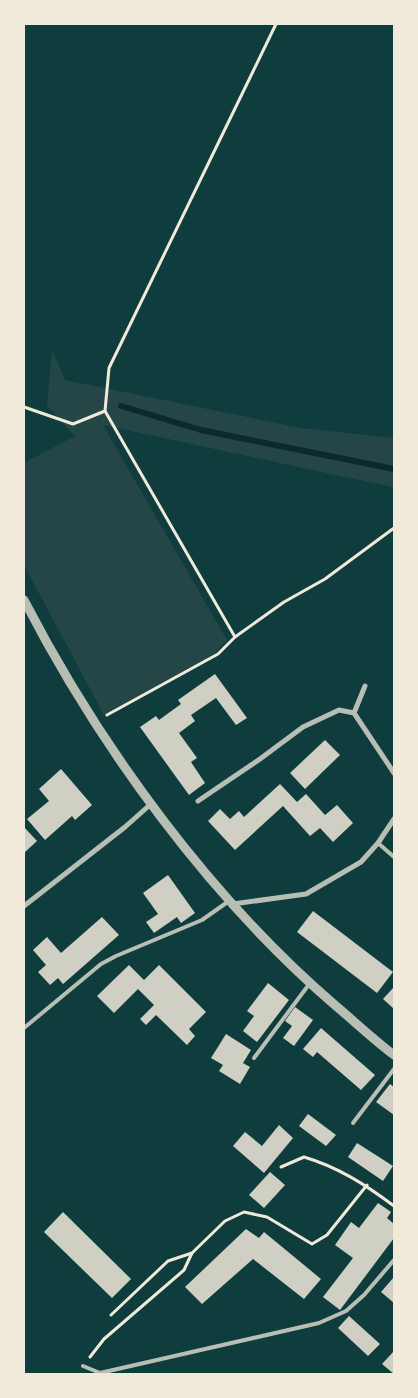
<svg xmlns="http://www.w3.org/2000/svg" width="418" height="1398" font-family="'Asap Condensed',sans-serif">
<style>
.green{fill:#244646}
.lines{fill:none;stroke-linecap:round;stroke-linejoin:round}
.stream{stroke:#0a2a2b;stroke-width:6}
.building{fill:#cfcfc3}
.path{stroke:#f1e9da;stroke-width:3}
.service{stroke:#b8beb3;stroke-width:4}
.minor{stroke:#b8beb3;stroke-width:5}
.tertiary{stroke:#b8beb3;stroke-width:9}
</style>
<rect width="100%" height="100%" fill="#0f3d3e"/>
<path class="green" d="M52 350 65 380 301 428 394 438V490L392 487 103 425 227 640 214 654 105 717 24 565V463L75 436 47 406Z"/>
<g class="lines">
<path class="stream" d="M121 406 201 430 394 469"/>
</g>
<g class="building">
<path d="M215 674 247 718 236 725 216 698 191 715 195 721 179 733 197 758 191 762 205 783 189 795 140 727 156 716 159 720 181 704 178 700Z"/>
<path d="M325 740 340 755 305 789 290 773Z"/>
<path d="M61 769 92 805 75 820 72 816 45 840 27 819 49 801 39 789Z"/>
<path d="M280 784 297 802 306 794 325 815 337 805 353 823 333 842 320 828 310 836 283 806 235 850 208 821 220 809 230 819 239 811 244 817Z"/>
<path d="M24 827 37 841 24 853Z"/>
<path d="M168 875 195 913 181 923 177 917 154 933 146 922 158 914 143 893Z"/>
<path d="M313 911 393 972 377 993 297 932Z"/>
<path d="M102 917 119 935 63 984 58 978 50 985 38 972 46 965 33 950 47 937 61 953Z"/>
<path d="M129 965 144 980 159 965 206 1012 189 1029 195 1036 187 1045 156 1015 146 1025 140 1019 154 1005 138 989 114 1013 97 996Z"/>
<path d="M268 983 289 1000 257 1042 243 1031 254 1016 247 1011Z"/>
<path d="M394 987V1009L383 999Z"/>
<path d="M295 1007 313 1020 294 1046 283 1038 292 1026 285 1021Z"/>
<path d="M321 1028 375 1075 361 1090 317 1052 313 1057 303 1049Z"/>
<path d="M226 1034 251 1050 243 1063 250 1067 240 1084 219 1071 223 1065 211 1058Z"/>
<path d="M390 1084 394 1087V1115L376 1102Z"/>
<path d="M308 1114 336 1135 326 1146 299 1126Z"/>
<path d="M279 1125 293 1138 264 1173 233 1146 245 1132 262 1146Z"/>
<path d="M357 1143 393 1166 383 1181 348 1157Z"/>
<path d="M270 1172 285 1185 264 1208 249 1195Z"/>
<path d="M378 1203 391 1212 387 1218 394 1224V1238L340 1310 323 1297 353 1258 335 1245 351 1222 359 1228Z"/>
<path d="M63 1212 131 1279 112 1298 44 1232Z"/>
<path d="M246 1229 259 1238 264 1232 321 1279 304 1299 253 1259 202 1304 185 1287Z"/>
<path d="M394 1277V1303L381 1292Z"/>
<path d="M349 1316 380 1344 368 1356 338 1328Z"/>
<path d="M394 1351V1374L382 1364Z"/>
</g>
<g class="lines">
<g class="path">
<path d="M24 407 73 424 105 411 109 368 276 24"/>
<path d="M105 411 235 637"/>
<path d="M107 715 218 654 235 637 284 602 325 579 394 528"/>
<path d="M281 1167 304 1157C338 1167 366 1185 394 1206"/>
<path d="M111 1315 168 1261 192 1253 225 1221 244 1212 267 1217 312 1244 327 1235 367 1185"/>
<path d="M90 1357 104 1339 184 1270 192 1253"/>
</g>
<g class="service">
<path d="M378 843 394 857"/>
<path d="M24 1028 101 964 116 956 202 920 229 901"/>
<path d="M254 1058 310 983"/>
<path d="M353 1123 394 1069"/>
<path d="M83 1366 100 1373 319 1323 346 1311 364 1295 394 1260"/>
</g>
<g class="minor">
<path d="M354 713 365 686"/>
<path d="M198 801 260 759 303 727 339 710 354 713 394 773"/>
<path d="M233 904 306 894 361 862 378 843 394 819"/>
<path d="M24 906 125 827 152 803"/>
</g>
<path class="tertiary" d="M24 600C100 747 210 898 336 1006 355 1022 374 1040 394 1055"/>
</g>
<rect width="418" height="1398" fill="none" stroke="#f1e9da" stroke-width="50"/>
</svg>
